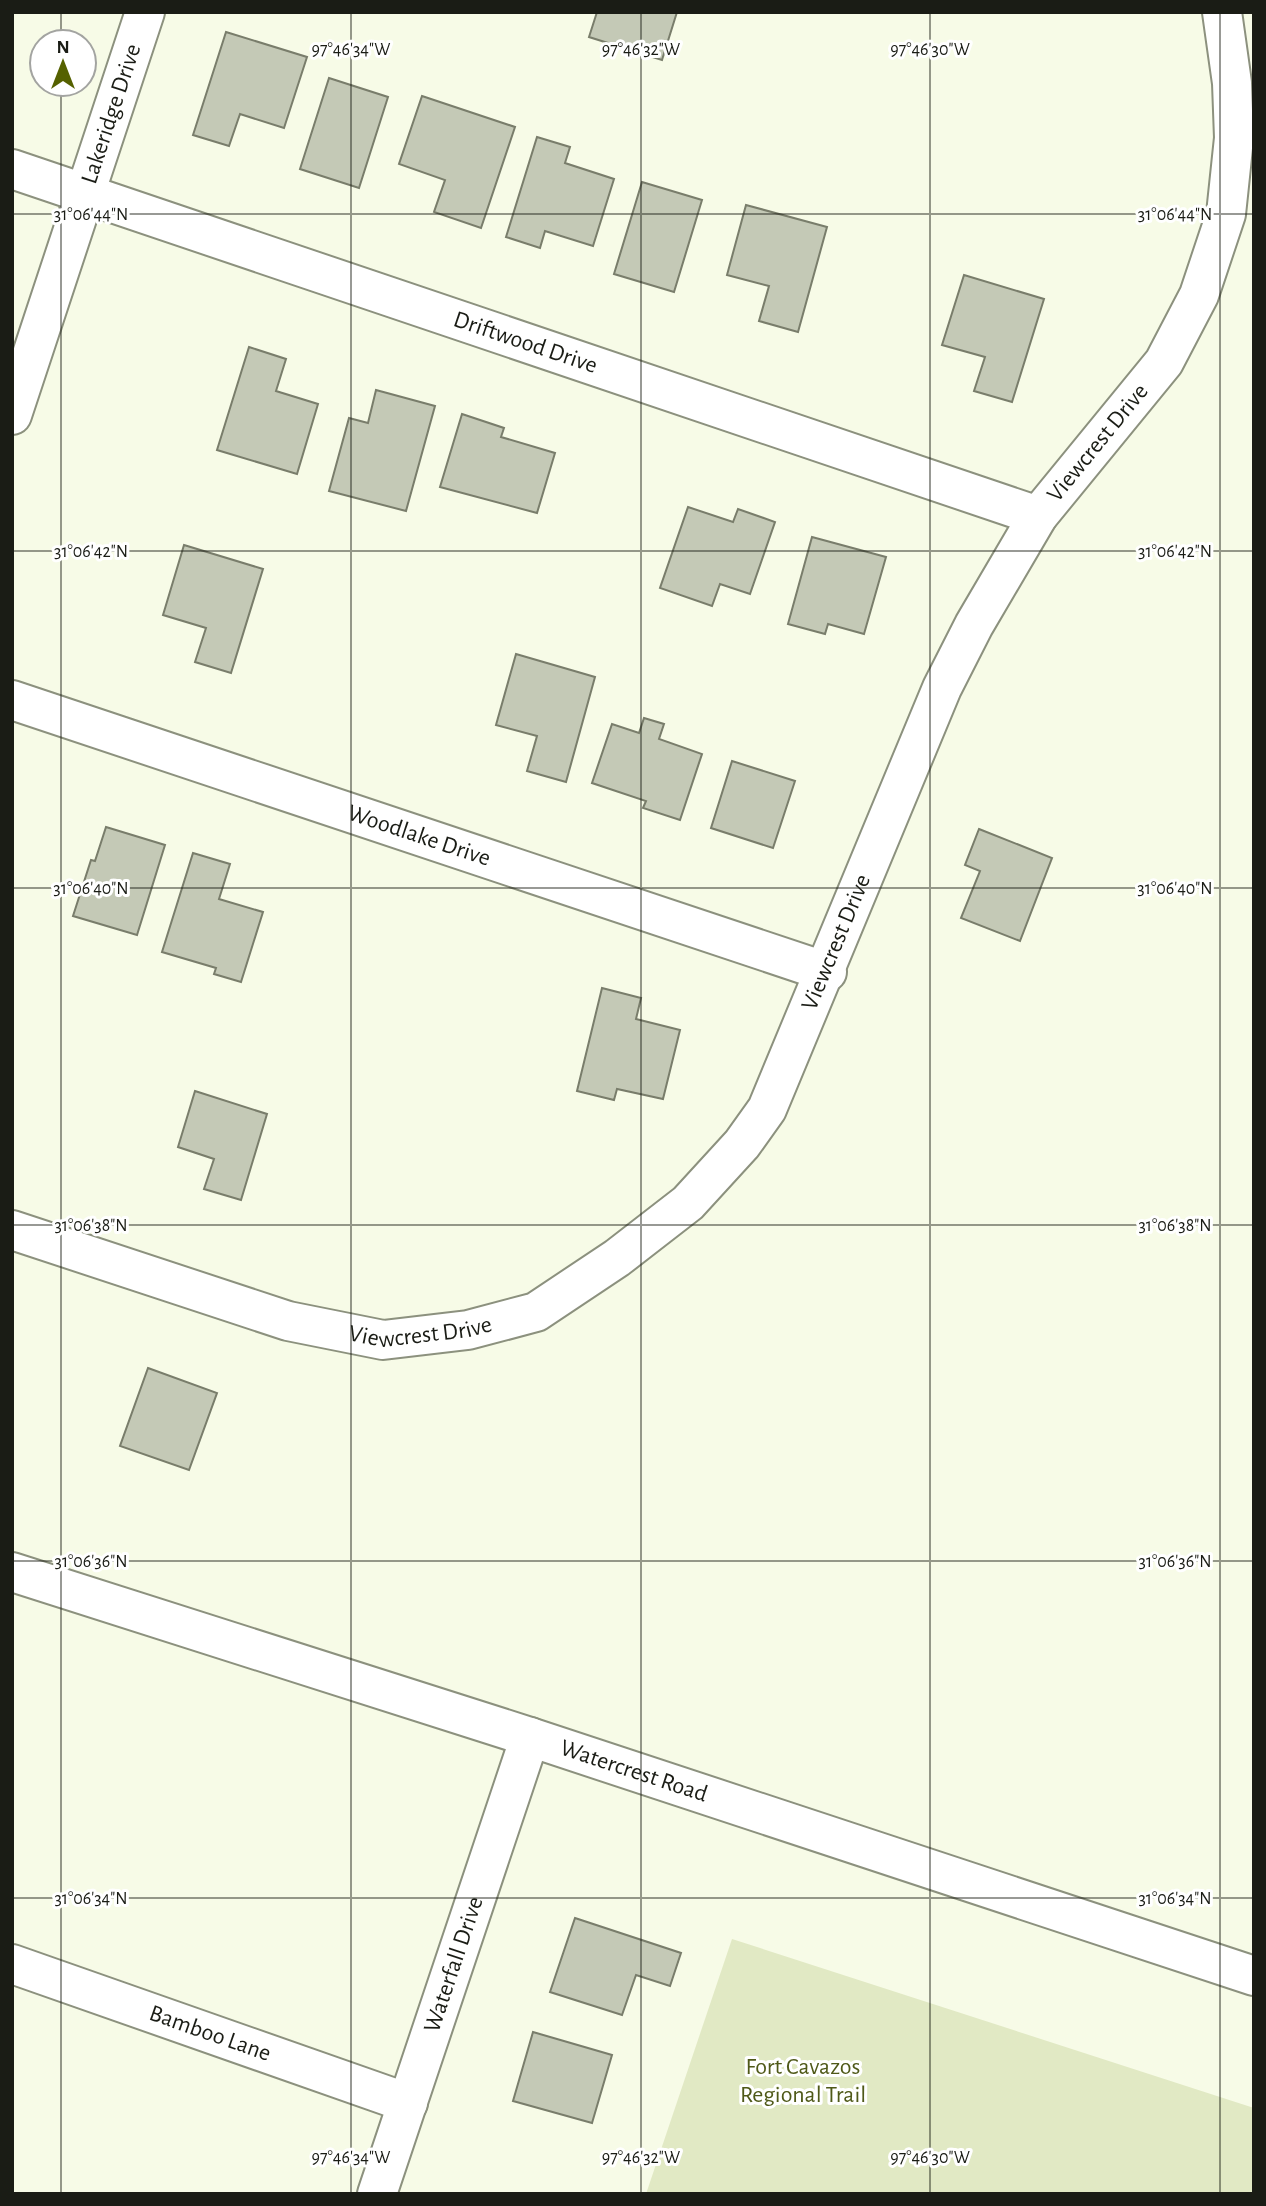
<svg xmlns="http://www.w3.org/2000/svg" width="1266" height="2206" font-family="'Alegreya Sans',sans-serif">
<style>
.green{fill:#e1e9c4}
.building{fill:#c4c9b6;stroke:#797d6b;stroke-width:2}
.lines{fill:none;stroke-linecap:round;stroke-linejoin:round}
.minor-casing{stroke:#8c917e;stroke-width:42}
.minor{stroke:#fff;stroke-width:38}
.ticks{fill:none;stroke:#1a1c15;stroke-width:2;stroke-opacity:0.45}
.labels{text-anchor:middle;dominant-baseline:central;stroke-width:6;stroke-linejoin:round;paint-order:stroke}
.street-label{font-size:24px;fill:#1a1c15;stroke:#fff}
.park-label{font-size:24px;fill:#4f5918;stroke:#fff}
.ticks-label{font-size:18px;text-anchor:middle;fill:#1a1c15;stroke:#fff;stroke-width:6;stroke-linejoin:round;paint-order:stroke}
</style>
<rect width="100%" height="100%" fill="#f7fbe7"/>
<path class="green" d="M732 1939 1254 2108V2194H646Z"/>
<g class="building">
<path d="M597 12H677L662 60 589 37Z"/>
<path d="M226 32 307 57 284 128 240 114 229 146 193 135Z"/>
<path d="M329 78 388 97 359 188 300 169Z"/>
<path d="M422 96 515 127 481 228 434 212 445 180 399 164Z"/>
<path d="M537 137 570 147 565 163 614 179 593 246 545 231 540 248 506 237Z"/>
<path d="M642 182 702 200 674 292 614 274Z"/>
<path d="M746 205 827 227 798 332 759 321 769 286 727 275Z"/>
<path d="M964 275 1044 299 1012 402 974 391 985 357 942 345Z"/>
<path d="M249 347 286 359 276 391 318 404 297 474 217 450Z"/>
<path d="M376 390 435 406 406 511 329 491 349 418 368 423Z"/>
<path d="M462 414 504 428 501 437 555 453 537 513 440 487Z"/>
<path d="M688 507 733 522 738 509 775 522 750 594 720 584 712 606 660 588Z"/>
<path d="M812 537 886 557 864 634 828 624 825 634 788 624Z"/>
<path d="M184 545 263 569 231 673 195 662 206 628 163 615Z"/>
<path d="M516 654 595 677 566 782 527 771 537 736 496 725Z"/>
<path d="M644 718 664 724 659 739 702 754 680 820 643 808 646 801 592 783 612 724 639 733Z"/>
<path d="M732 761 795 781 773 848 711 828Z"/>
<path d="M106 827 165 845 137 935 73 916 91 860 95 861Z"/>
<path d="M979 829 1052 858 1020 941 961 918 980 871 965 865Z"/>
<path d="M193 853 230 864 219 899 263 912 241 982 214 974 216 968 162 952Z"/>
<path d="M602 988 641 998 636 1019 680 1030 663 1099 617 1089 614 1100 577 1091Z"/>
<path d="M195 1091 267 1114 241 1200 204 1189 214 1159 178 1147Z"/>
<path d="M148 1368 217 1393 189 1470 120 1446Z"/>
<path d="M575 1918 681 1953 670 1986 636 1975 622 2015 550 1992Z"/>
<path d="M533 2032 612 2055 592 2123 513 2101Z"/>
</g>
<g class="lines">
<g class="minor-casing">
<g id="minor">
<path id="s1" d="M12 169 1038 516"/>
<path id="s2" d="M12 415 145 12"/>
<path id="s3" d="M12 700 827 972"/>
<path id="s4" d="M12 1230 288 1321 383 1340 468 1330 536 1312 617 1258 688 1203 742 1144 767 1109 942 688 974 625 1038 516 1164 362 1199 295 1226 214 1234 138 1232 83 1222 12"/>
<path id="s5" d="M12 1572 530 1737 1254 1976"/>
<path id="s6" d="M12 1964 408 2103"/>
<path id="s7" d="M377 2194 530 1737"/>
</g>
</g>
<use href="#minor" class="minor"/>
</g>
<path class="ticks" d="M61 12V42M351 12V2194M641 12V2194M930 12V2194M1220 12V2194M61 84V2194M12 214H1254M12 551H1254M12 888H1254M12 1225H1254M12 1561H1254M12 1898H1254"/>
<g class="labels">
<g class="street-label">
<text stroke="none"><textPath href="#s2" startOffset="317">Lakeridge Drive</textPath></text>
<text stroke="none"><textPath href="#s1" startOffset="542">Driftwood Drive</textPath></text>
<text stroke="none"><textPath href="#s4" startOffset="1601">Viewcrest Drive</textPath></text>
<text stroke="none"><textPath href="#s3" startOffset="429">Woodlake Drive</textPath></text>
<text stroke="none"><textPath href="#s4" startOffset="1034">Viewcrest Drive</textPath></text>
<text stroke="none"><textPath href="#s4" startOffset="425">Viewcrest Drive</textPath></text>
<text stroke="none"><textPath href="#s5" startOffset="653">Watercrest Road</textPath></text>
<text stroke="none"><textPath href="#s7" startOffset="242">Waterfall Drive</textPath></text>
<text stroke="none"><textPath href="#s6" startOffset="210">Bamboo Lane</textPath></text>
</g>
<g class="park-label">
<text x="803" y="2067">Fort Cavazos<tspan x="803" dy="28">Regional Trail</tspan></text>
</g>
</g>
<g class="ticks-label">
<text x="351" y="55">97°46'34"W</text>
<text x="641" y="55">97°46'32"W</text>
<text x="930" y="55">97°46'30"W</text>
<text x="91" y="220">31°06'44"N</text>
<text x="1175" y="220">31°06'44"N</text>
<text x="91" y="557">31°06'42"N</text>
<text x="1175" y="557">31°06'42"N</text>
<text x="91" y="894">31°06'40"N</text>
<text x="1175" y="894">31°06'40"N</text>
<text x="91" y="1231">31°06'38"N</text>
<text x="1175" y="1231">31°06'38"N</text>
<text x="91" y="1567">31°06'36"N</text>
<text x="1175" y="1567">31°06'36"N</text>
<text x="91" y="1904">31°06'34"N</text>
<text x="1175" y="1904">31°06'34"N</text>
<text x="351" y="2163">97°46'34"W</text>
<text x="641" y="2163">97°46'32"W</text>
<text x="930" y="2163">97°46'30"W</text>
</g>
<rect width="1266" height="2206" fill="none" stroke="#1a1c15" stroke-width="28"/>
<g transform="translate(63 63)"><circle r="33" fill="#ffffff" stroke="#a3a4a1" stroke-width="2"/>
<path d="M0-5L12 26L0 18L-12 26Z" fill="#556100"/>
<text y="-10" font-size="19" font-weight="bold" text-anchor="middle" fill="#1a1c15">N</text>
</g>
</svg>
